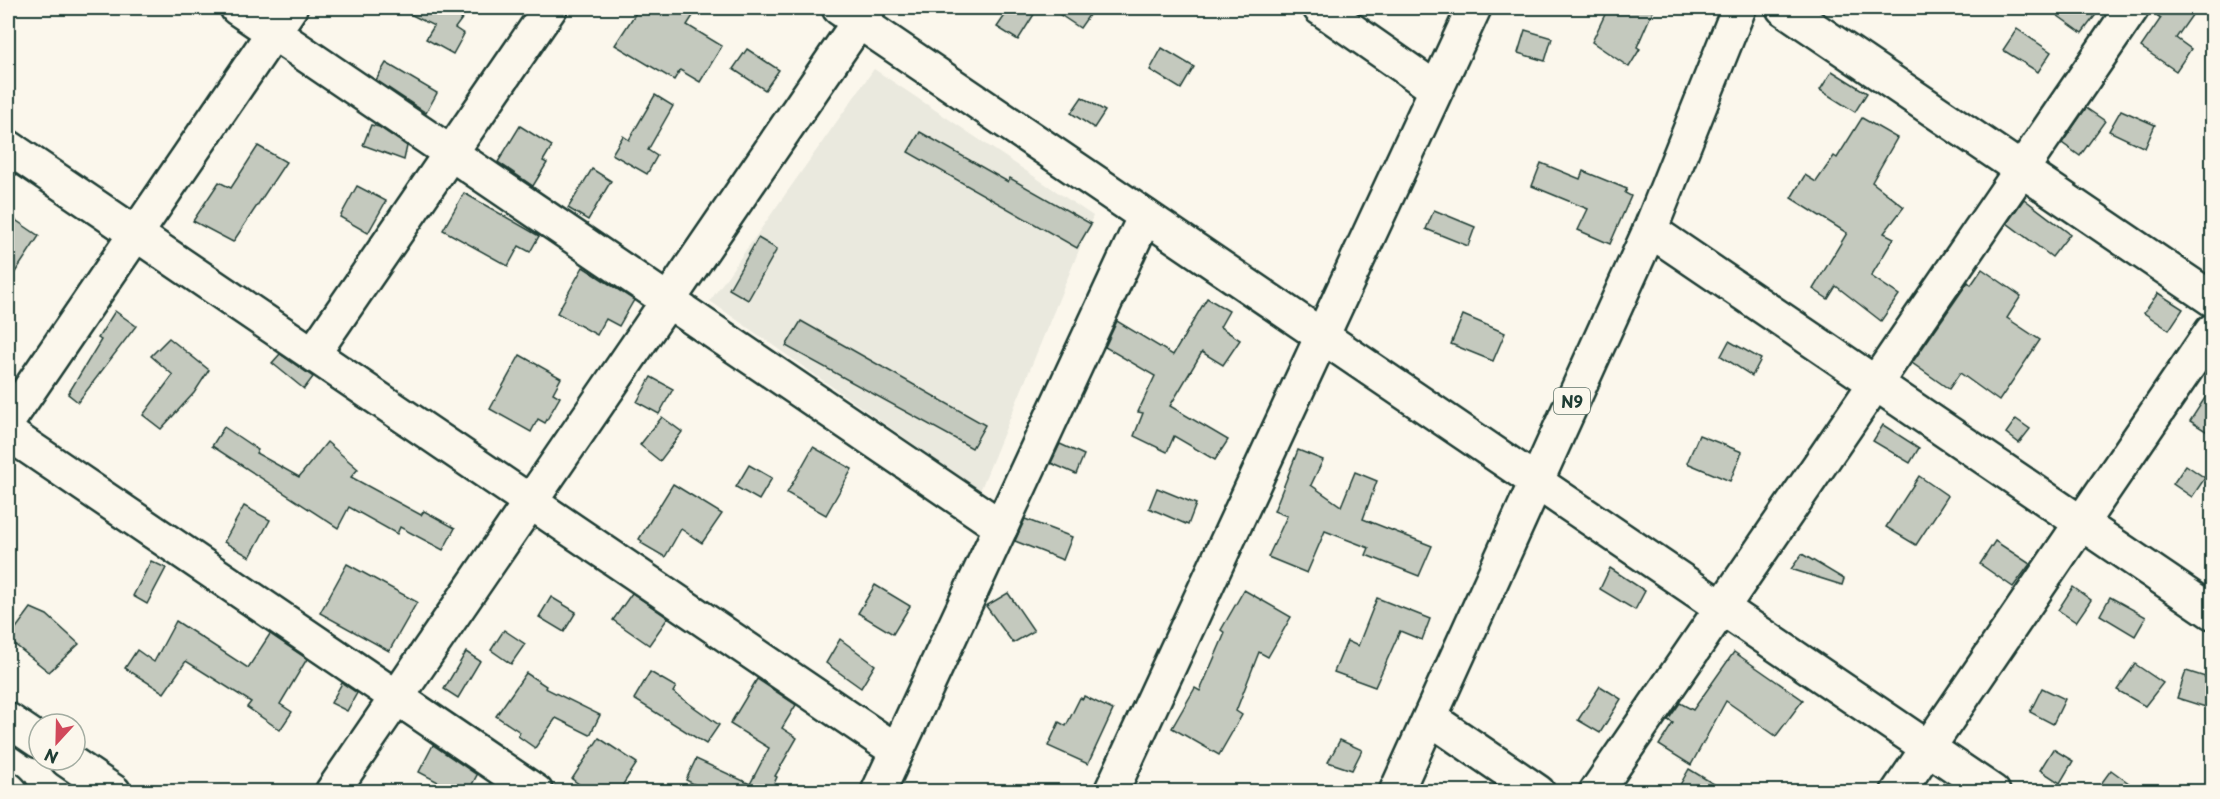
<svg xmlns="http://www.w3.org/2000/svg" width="2220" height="799" font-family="'Playpen Sans',sans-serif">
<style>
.built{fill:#eae9de}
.building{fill:#c4c9be;stroke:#1f3d34;stroke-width:1.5}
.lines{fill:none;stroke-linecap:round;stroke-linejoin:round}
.minor-casing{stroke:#1f3d34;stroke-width:38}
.major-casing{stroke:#1f3d34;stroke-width:38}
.minor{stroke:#fbf7ec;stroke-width:33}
.major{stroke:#fbf7ec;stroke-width:33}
.labels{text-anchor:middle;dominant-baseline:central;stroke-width:4.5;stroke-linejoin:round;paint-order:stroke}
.shield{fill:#fbf7ec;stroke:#61756b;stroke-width:1.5}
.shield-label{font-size:16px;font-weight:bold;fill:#1f3d34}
</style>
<rect width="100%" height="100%" fill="#fbf7ec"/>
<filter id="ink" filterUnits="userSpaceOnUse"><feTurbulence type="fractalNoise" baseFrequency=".0167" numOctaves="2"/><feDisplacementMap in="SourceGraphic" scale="12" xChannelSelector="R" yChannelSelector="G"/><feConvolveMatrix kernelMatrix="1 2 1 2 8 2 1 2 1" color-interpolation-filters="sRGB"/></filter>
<g filter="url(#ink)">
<path class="built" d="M874 69 1093 216 980 491 710 301Z"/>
<g class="building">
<path d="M398 8H470L455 28 464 34 453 54 426 39 434 26Z"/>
<path d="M639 8H698L687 25 722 46 700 82 680 70 674 80 615 45Z"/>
<path d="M1010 8H1038L1018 40 997 27Z"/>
<path d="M1050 8H1094L1080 28Z"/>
<path d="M1608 8H1654L1637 47 1640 49 1629 67 1592 42Z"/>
<path d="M2047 8H2101L2082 33Z"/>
<path d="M2150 8H2197L2176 38 2191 49 2176 71 2141 47 2161 18 2150 11Z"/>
<path d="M2017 29 2051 52 2038 72 2003 50Z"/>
<path d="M1525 30 1552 38 1545 61 1518 53Z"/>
<path d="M1162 48 1194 67 1181 89 1150 70Z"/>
<path d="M747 49 779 70 765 90 733 69Z"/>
<path d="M386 63 437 93 426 113 376 80Z"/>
<path d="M1832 71 1867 93 1855 112 1820 90Z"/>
<path d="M655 95 673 106 648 150 657 156 647 174 612 154 623 136 629 140Z"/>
<path d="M1082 97 1105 111 1094 128 1071 113Z"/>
<path d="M2086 108 2105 121 2080 156 2062 143Z"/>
<path d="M2121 110 2155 125 2145 148 2109 131Z"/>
<path d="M1862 118 1897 138 1872 182 1904 207 1884 233 1894 238 1871 276 1899 295 1881 321 1836 286 1828 299 1813 289 1847 233 1791 198 1805 175 1816 182 1834 156 1837 158Z"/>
<path d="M371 125 379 127 407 146 404 160 363 145Z"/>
<path d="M520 126 552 146 543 161 547 163 533 186 498 162Z"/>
<path d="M920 132 1008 182 1010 178 1091 224 1077 248 908 152Z"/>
<path d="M258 146 286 162 233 242 193 221 219 182 231 188Z"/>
<path d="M1541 163 1580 179 1583 171 1627 189 1625 193 1631 196 1610 244 1578 230 1588 209 1532 186Z"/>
<path d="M592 169 611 181 588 220 568 208Z"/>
<path d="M357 186 386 201 368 233 340 217Z"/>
<path d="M464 193 539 236 530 252 519 246 508 266 443 230Z"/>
<path d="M2024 199 2070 234 2052 257 2007 223Z"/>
<path d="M1434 210 1475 227 1468 246 1426 229Z"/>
<path d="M8 215 39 236 8 283Z"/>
<path d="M758 238 777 249 748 300 729 289Z"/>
<path d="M583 267 634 300 619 326 606 319 597 335 557 313Z"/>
<path d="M1982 269 2021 296 2007 318 2040 340 1999 401 1960 373 1949 389 1912 363 1968 282 1971 285Z"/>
<path d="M2158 293 2183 309 2169 330 2144 313Z"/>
<path d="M1207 298 1229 311 1220 327 1240 340 1223 365 1202 352 1170 406 1228 440 1215 460 1174 436 1167 452 1134 436 1143 413 1138 412 1155 376 1105 347 1117 321 1173 355Z"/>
<path d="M115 311 136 326 78 402 68 394 101 340 98 338Z"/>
<path d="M1463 315 1505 333 1493 361 1451 344Z"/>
<path d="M801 321 985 425 972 448 786 346Z"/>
<path d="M169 338 209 370 194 393 161 429 143 415 173 375 151 356Z"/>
<path d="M1729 341 1761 359 1752 376 1721 356Z"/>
<path d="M280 354 313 377 304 389 272 363Z"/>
<path d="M520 355 561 378 553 393 560 397 545 423 538 419 531 432 490 409Z"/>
<path d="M651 377 673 389 659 414 637 402Z"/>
<path d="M2212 387V435L2190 421Z"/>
<path d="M662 417 682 432 660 461 640 445Z"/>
<path d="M2016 419 2030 429 2019 443 2006 433Z"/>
<path d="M1883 425 1919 448 1910 463 1873 441Z"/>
<path d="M224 427 258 450 256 453 299 477 327 442 358 469 351 477 421 515 424 511 455 528 443 550 400 527 397 534 349 507 338 528 212 446Z"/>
<path d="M1699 435 1742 452 1730 481 1687 463Z"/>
<path d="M1060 444 1084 455 1076 474 1051 463Z"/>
<path d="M813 447 852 469 826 515 787 493Z"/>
<path d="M1298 450 1323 460 1311 485 1341 506 1355 472 1377 481 1363 519 1432 546 1419 576 1366 555 1369 548 1325 531 1307 573 1268 557 1287 516 1274 511Z"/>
<path d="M749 465 772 478 759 500 736 487Z"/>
<path d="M2186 465 2205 478 2192 497 2173 484Z"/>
<path d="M1919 476 1948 496 1916 545 1886 527Z"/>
<path d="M673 484 722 514 702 543 681 529 665 557 641 543 642 541 639 539Z"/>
<path d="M1157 488 1196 504 1188 525 1149 508Z"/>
<path d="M244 506 270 520 250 557 224 542Z"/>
<path d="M1025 519 1072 537 1063 560 1015 541Z"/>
<path d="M1995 541 2030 564 2013 587 1980 564Z"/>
<path d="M1802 554 1844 579 1842 585 1791 569Z"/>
<path d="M151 561 166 568 147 604 133 596Z"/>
<path d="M347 564 417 602 389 651 320 613Z"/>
<path d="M1610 568 1645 591 1635 610 1600 589Z"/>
<path d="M875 585 910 606 893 634 858 613Z"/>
<path d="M2073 587 2091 600 2076 622 2058 610Z"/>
<path d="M1244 590 1291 617 1268 657 1259 652 1236 711 1242 715 1219 755 1172 728 1195 688 1200 691 1225 633 1221 630Z"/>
<path d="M632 593 668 618 649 645 613 620Z"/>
<path d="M1008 593 1034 631 1013 643 986 606Z"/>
<path d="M551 597 576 612 564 632 539 617Z"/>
<path d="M2110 597 2146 617 2135 636 2100 615Z"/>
<path d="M1377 598 1430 619 1422 640 1400 631 1375 687 1334 672 1347 641 1358 646Z"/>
<path d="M31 608 47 615 79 644 49 672 8 639Z"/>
<path d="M176 621 248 668 270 634 307 659 280 704 292 712 280 730 247 707 251 702 186 661 164 693 125 668 137 650 154 662Z"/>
<path d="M504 630 525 644 511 664 491 650Z"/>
<path d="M840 639 875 665 861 688 826 663Z"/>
<path d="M466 652 480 661 458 698 444 689Z"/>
<path d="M1734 652 1803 700 1776 736 1726 701 1691 765 1659 745 1673 723 1668 720 1680 703 1693 710Z"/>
<path d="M2135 664 2163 683 2145 706 2117 690Z"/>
<path d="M2186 671 2212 679V709L2177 698Z"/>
<path d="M650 672 676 687 673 692 719 725 706 744 634 699Z"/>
<path d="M526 673 546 686 545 688 600 715 590 735 556 718 535 748 518 736 520 732 496 716Z"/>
<path d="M757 679 796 705 782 728 797 738 775 776 777 777 770 792H709L686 780 696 759 750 784 769 748 730 724Z"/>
<path d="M342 683 357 693 347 711 331 703Z"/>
<path d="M1600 686 1621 699 1600 733 1578 720Z"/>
<path d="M2042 688 2065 699 2053 724 2030 712Z"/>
<path d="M1084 696 1113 710 1088 764 1048 746 1059 722 1066 726 1080 698 1083 699Z"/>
<path d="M599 738 637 763 618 792H590L572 779Z"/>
<path d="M1340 740 1362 750 1352 770 1328 762Z"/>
<path d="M433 745 477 775 468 792H457L419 772Z"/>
<path d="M2053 749 2073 761 2060 783 2040 770Z"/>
<path d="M1689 769 1727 792H1676Z"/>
<path d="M2111 770 2141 792H2095Z"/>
</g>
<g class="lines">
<g class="minor-casing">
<g id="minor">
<path d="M237 8 1001 527"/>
<path d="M839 8 1993 792"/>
<path d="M1320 8 1436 89"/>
<path d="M1783 8 2212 299"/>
<path d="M8 147 897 751"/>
<path d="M1650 230 2212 612"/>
<path d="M313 354 550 8"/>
<path d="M8 421 290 8"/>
<path d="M8 433 536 792"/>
<path d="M1430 718 1538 792"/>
<path d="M8 720 39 741"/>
<path d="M67 760 114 792"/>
<path d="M332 792 868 8"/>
<path d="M878 792 1145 216"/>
<path d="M1111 792 1474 8"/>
<path d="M1596 792 2132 8"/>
<path d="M1898 792 2212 331"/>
</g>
</g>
<g class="major-casing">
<g id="major">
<path d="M8 789 11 792"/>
<path d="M1396 792 1650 230 1739 8"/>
</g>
</g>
<use href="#minor" class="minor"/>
<use href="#major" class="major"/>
</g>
</g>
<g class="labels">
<rect class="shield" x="1554" y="388" width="36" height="26" rx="4.5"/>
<g class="shield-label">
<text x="1572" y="401">N9</text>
</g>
</g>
<rect width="2220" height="799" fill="none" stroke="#fbf7ec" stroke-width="30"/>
<rect x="15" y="15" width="2190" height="769" fill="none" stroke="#1f3d34" stroke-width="2" filter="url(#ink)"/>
<g transform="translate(57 742) rotate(202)"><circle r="28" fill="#fbf7ec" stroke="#a3ada2" stroke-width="1.5"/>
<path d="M0-4.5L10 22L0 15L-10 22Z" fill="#d1495b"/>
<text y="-9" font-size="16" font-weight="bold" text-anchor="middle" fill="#1f3d34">N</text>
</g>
</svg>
